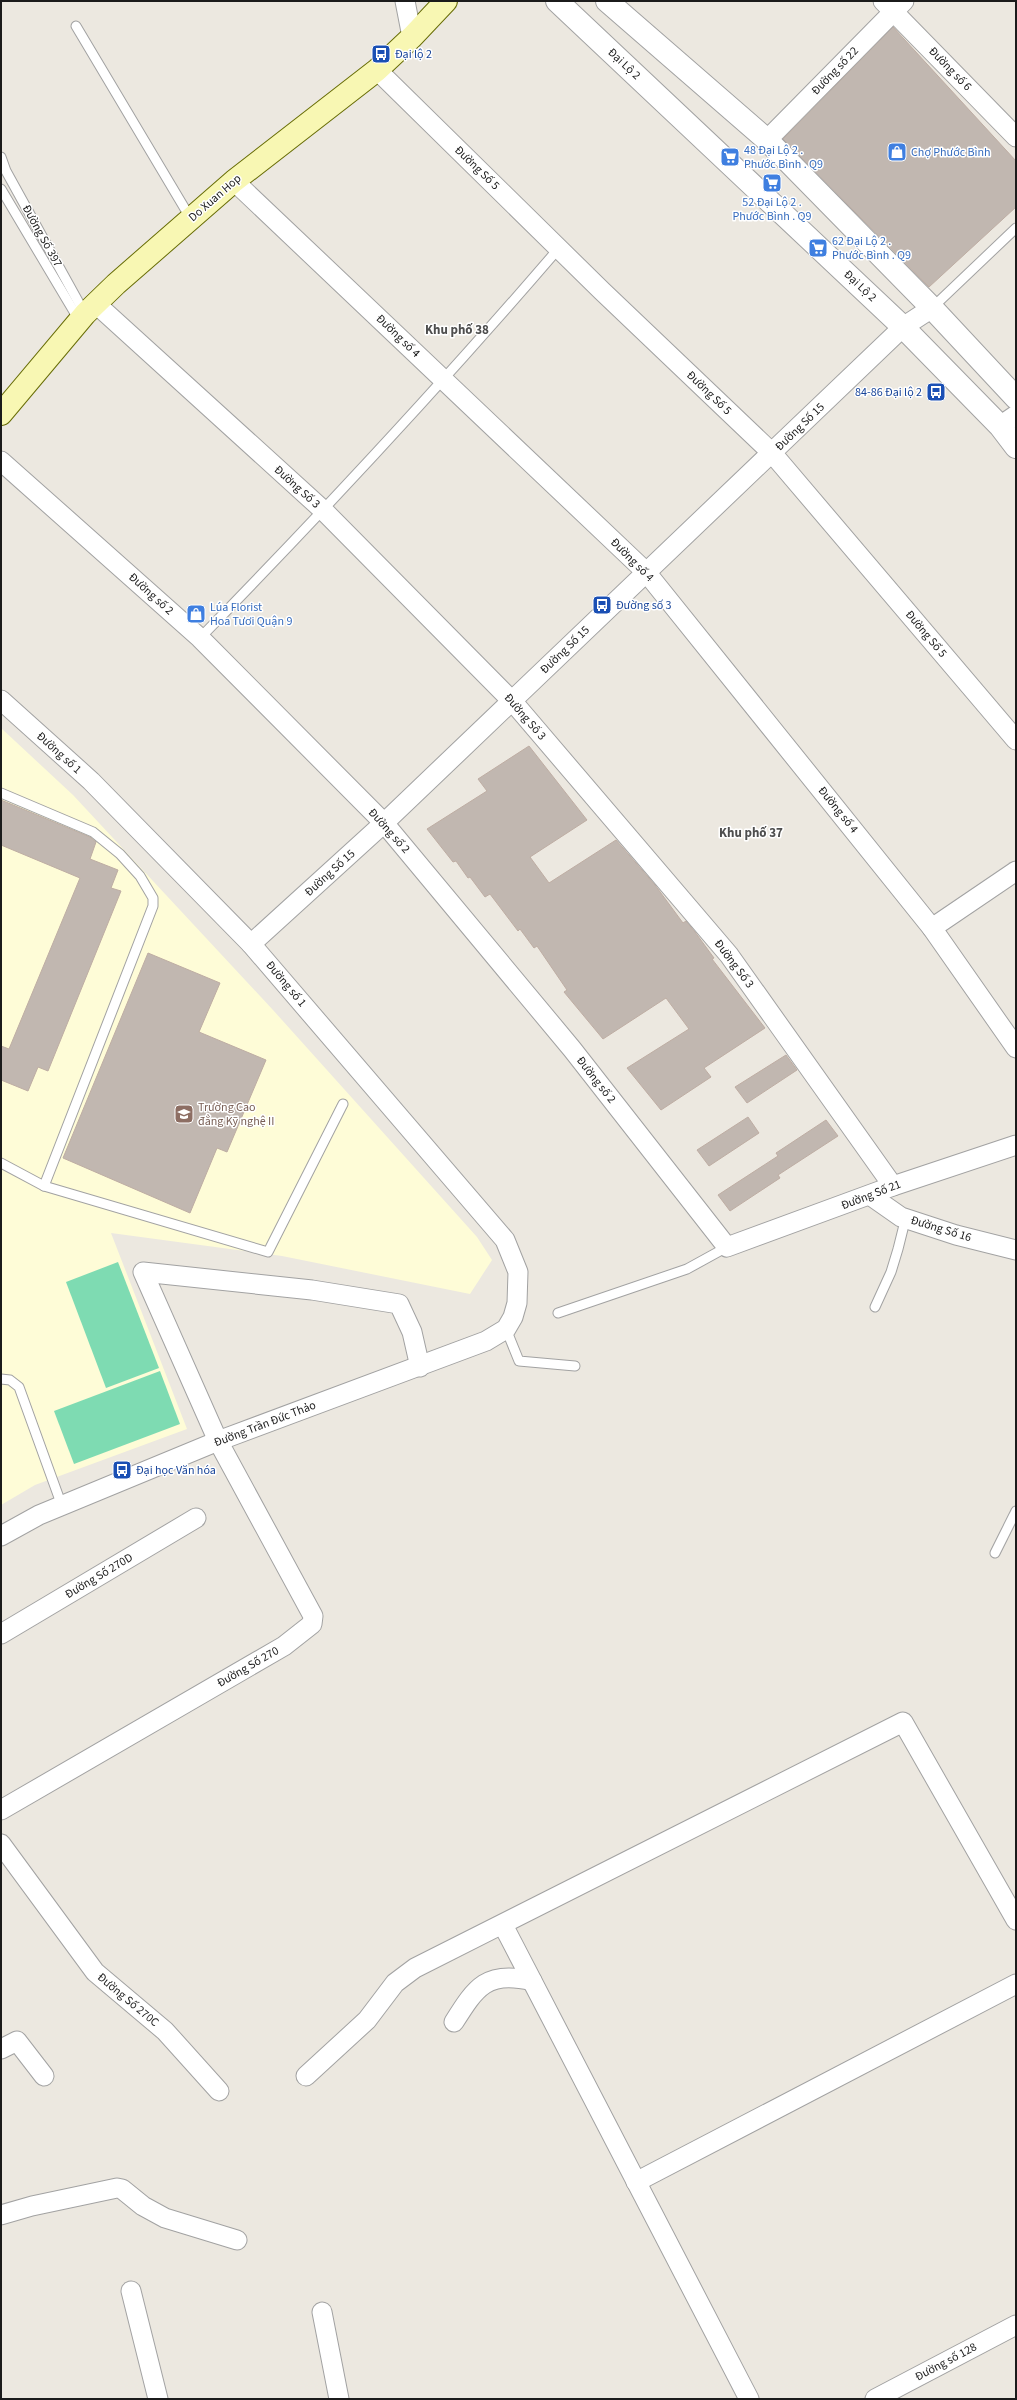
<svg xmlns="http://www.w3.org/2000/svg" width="1017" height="2400" font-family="'Source Sans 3',sans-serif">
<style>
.education{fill:#fefcd7}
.pitch{fill:#7edbb2}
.building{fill:#c1b7b0;stroke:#beada3}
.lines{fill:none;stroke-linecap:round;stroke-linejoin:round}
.service-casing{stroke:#a2a2a2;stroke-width:11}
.minor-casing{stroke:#a2a2a2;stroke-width:21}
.tertiary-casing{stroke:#a2a2a2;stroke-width:24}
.secondary-casing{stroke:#686d06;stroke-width:24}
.service{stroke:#fff;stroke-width:9}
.minor{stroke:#fff;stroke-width:19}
.tertiary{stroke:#fff;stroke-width:22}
.secondary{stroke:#f8f7b3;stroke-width:22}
.labels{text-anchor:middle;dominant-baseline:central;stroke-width:3;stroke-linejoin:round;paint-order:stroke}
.transit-label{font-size:12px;fill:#164399;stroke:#fff;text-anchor:start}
.street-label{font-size:12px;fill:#1b1b1b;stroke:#fff}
.shop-label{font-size:12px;fill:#366cbe;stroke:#fff;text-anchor:start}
.education-label{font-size:12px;fill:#785e54;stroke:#fff;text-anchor:start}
.neighbourhood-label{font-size:13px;font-weight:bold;fill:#4e4e4e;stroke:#fff}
</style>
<rect width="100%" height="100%" fill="#ece8e0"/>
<path class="education" d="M1 728 73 795 273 1010 477 1237 492 1260 470 1294 282 1256 111 1233 187 1429 35 1485 1 1505Z"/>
<g class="pitch">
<path d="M118 1262 159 1368 106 1388 66 1282Z"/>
<path d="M160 1371 180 1424 74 1464 54 1411Z"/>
</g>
<g class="building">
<path d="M893 27 1016 161V207L929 287 783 139Z"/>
<path d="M529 746 587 820 530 857 549 883 616 840 655 885 683 923 686 921 695 932 714 958 712 959 765 1028 704 1068 711 1077 661 1110 627 1068 689 1029 666 998 603 1039 564 992 567 990 537 946 534 948 520 929 518 931 490 894 485 897 470 877 468 878 456 861 453 862 427 829 487 791 478 779Z"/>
<path d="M1 800 90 837 96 842 90 859 118 870 111 888 121 891 48 1071 38 1067 28 1091 1 1080V1046L9 1049 80 878 1 845Z"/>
<path d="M148 953 220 983 199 1032 266 1060 227 1152 217 1148 190 1213 63 1158Z"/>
<path d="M786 1055 797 1070 747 1103 735 1087Z"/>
<path d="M748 1117 759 1133 709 1166 697 1150Z"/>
<path d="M826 1120 838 1136 778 1175 780 1178 730 1211 718 1195 778 1156 776 1153Z"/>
</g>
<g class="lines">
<g class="service-casing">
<g id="service">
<path d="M76 26 191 219"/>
<path d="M1 157 6 171 85 314"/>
<path d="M1 189 79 320"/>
<path d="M932 308 1016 228"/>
<path d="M200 638C324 511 444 382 559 248"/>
<path d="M1 793 93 832 120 854 140 876 153 898V906L44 1186"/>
<path d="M1 1163 44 1186 268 1252 343 1104"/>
<path d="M875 1307 891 1272 898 1249 904 1225 901 1217"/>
<path d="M558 1313 687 1269 727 1247"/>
<path d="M506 1329 519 1361 575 1366"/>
<path d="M1 1379 10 1380 19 1387 62 1506"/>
<path d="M995 1553 1016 1511"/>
</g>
</g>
<g class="minor-casing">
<g id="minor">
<path d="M405 1 412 37"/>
<path d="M883 1 1016 137"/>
<path d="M377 70 602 291 772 453 1016 740"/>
<path d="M767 140 904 1"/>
<path d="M234 181 646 572 932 928 1016 1048"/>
<path d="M95 303 324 511 513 702 729 955 893 1186"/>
<path d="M1000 426 1016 415"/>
<path d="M1 461 200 638 384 823 572 1049 727 1247 893 1186 1016 1145"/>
<path d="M1 700 91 781 251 944 505 1240 518 1272 517 1303 513 1317 506 1329 486 1341 218 1441 39 1515 1 1536"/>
<path d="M932 928 1016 871"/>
<path d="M251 944 384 823 903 327 932 308"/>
<path d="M871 1196 901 1217 956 1235 1016 1250"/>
<path d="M1 1634 196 1518"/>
<path d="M1 1810 284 1646 312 1624 313 1616 218 1441 143 1272 312 1290 399 1304 412 1332 420 1367"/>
<path d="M1 1844 95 1972 165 2031 219 2091"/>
<path d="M503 1925 749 2399"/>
<path d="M454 2022C476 1987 487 1970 532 1981"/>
<path d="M1 2049 17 2041 44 2076"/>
<path d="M306 2076 367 2020 395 1983 415 1968 903 1722 1016 1920"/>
<path d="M636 2182 1016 1984"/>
<path d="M1 2215 32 2206 117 2188 122 2189 143 2206 165 2218 237 2240"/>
<path d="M131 2291 158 2399"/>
<path d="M322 2312 339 2399"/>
<path d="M875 2399 1016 2325"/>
</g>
</g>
<g class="tertiary-casing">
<g id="tertiary">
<path d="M557 1 903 327 1000 426 1016 447"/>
<path d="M607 1 767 140 932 308 1016 398"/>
</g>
</g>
<g class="secondary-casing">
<path id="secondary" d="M1 414 85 314 116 284 234 181 377 70 412 37 446 1"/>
</g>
<use href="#service" class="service"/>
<use href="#minor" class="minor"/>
<use href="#tertiary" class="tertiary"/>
<use href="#secondary" class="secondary"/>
</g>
<defs>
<g id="bus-square" transform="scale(1)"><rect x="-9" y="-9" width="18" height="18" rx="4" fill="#1a4fb4" stroke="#fff"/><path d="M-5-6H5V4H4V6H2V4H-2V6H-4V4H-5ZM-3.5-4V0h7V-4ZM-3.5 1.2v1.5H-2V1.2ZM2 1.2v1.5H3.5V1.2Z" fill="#fff"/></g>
<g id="shop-square" transform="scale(1)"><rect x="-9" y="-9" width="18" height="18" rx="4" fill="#3f7fe0" stroke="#fff"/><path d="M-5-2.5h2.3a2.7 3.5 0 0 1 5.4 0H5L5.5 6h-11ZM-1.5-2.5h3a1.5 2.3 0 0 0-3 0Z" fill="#fff"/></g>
<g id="supermarket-square" transform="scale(1)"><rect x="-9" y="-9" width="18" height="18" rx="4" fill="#3f7fe0" stroke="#fff"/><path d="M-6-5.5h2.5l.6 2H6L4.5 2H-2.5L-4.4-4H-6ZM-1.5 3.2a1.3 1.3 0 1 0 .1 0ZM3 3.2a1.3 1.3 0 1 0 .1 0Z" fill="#fff"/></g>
<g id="university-square" transform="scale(1)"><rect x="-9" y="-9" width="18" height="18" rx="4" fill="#8d6e63" stroke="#fff"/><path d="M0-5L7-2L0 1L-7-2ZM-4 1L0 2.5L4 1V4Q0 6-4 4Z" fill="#fff"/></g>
</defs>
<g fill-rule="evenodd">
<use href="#bus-square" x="381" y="54"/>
<use href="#shop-square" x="897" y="152"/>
<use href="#supermarket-square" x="730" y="157"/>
<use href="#supermarket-square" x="772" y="183"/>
<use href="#supermarket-square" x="818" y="248"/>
<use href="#bus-square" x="936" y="392"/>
<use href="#bus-square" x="602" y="605"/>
<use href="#shop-square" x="196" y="614"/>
<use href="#university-square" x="184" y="1114"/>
<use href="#bus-square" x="122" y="1470"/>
</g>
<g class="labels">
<g class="transit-label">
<text x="395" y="54">Đại lộ 2</text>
<text x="922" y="392" text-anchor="end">84-86 Đại lộ 2</text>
<text x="616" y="605">Đường số 3</text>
<text x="136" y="1470">Đại học Văn hóa</text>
</g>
<g class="street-label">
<text transform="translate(624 64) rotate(43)">Đại Lộ 2</text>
<text transform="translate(950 69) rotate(46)">Đường số 6</text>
<text transform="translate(835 71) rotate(-46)">Đường số 22</text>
<text transform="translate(477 168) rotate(44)">Đường Số 5</text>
<text transform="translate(215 198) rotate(-41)">Do Xuan Hop</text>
<text transform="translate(42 236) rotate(61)">Đường Số 397</text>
<text transform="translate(860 286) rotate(43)">Đại Lộ 2</text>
<text transform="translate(398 336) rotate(44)">Đường số 4</text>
<text transform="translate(709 393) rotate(44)">Đường Số 5</text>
<text transform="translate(800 427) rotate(-44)">Đường Số 15</text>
<text transform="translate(297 487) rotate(42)">Đường Số 3</text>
<text transform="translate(632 560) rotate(45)">Đường số 4</text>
<text transform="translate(151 594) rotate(42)">Đường số 2</text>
<text transform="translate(926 634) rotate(50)">Đường Số 5</text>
<text transform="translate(565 650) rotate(-44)">Đường Số 15</text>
<text transform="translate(525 717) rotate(49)">Đường Số 3</text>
<text transform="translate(59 753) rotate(42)">Đường số 1</text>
<text transform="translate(838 810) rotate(51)">Đường số 4</text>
<text transform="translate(389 831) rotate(48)">Đường số 2</text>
<text transform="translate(330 873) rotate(-42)">Đường Số 15</text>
<text transform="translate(734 964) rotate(53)">Đường Số 3</text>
<text transform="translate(286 984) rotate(50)">Đường số 1</text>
<text transform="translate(596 1080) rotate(52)">Đường số 2</text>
<text transform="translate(871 1195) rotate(-21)">Đường Số 21</text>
<text transform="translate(941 1229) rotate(17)">Đường Số 16</text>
<text transform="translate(265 1424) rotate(-21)">Đường Trần Đức Thảo</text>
<text transform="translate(99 1576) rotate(-31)">Đường Số 270D</text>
<text transform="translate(248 1667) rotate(-30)">Đường Số 270</text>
<text transform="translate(128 2000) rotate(40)">Đường Số 270C</text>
<text transform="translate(946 2362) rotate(-28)">Đường số 128</text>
</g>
<g class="shop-label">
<text x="744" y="150">48 Đại Lộ 2 .<tspan x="744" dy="14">Phước Bình . Q9</tspan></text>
<text x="911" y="152">Chợ Phước Bình</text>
<text x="772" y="202" text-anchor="middle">52 Đại Lộ 2 .<tspan x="772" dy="14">Phước Bình . Q9</tspan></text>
<text x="832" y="241">62 Đại Lộ 2 .<tspan x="832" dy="14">Phước Bình . Q9</tspan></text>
<text x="210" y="607">Lúa Florist<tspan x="210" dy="14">Hoa Tươi Quận 9</tspan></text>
</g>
<g class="education-label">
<text x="198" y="1107">Trường Cao<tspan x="198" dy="14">đẳng Kỹ nghệ II</tspan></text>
</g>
<g class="neighbourhood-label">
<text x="457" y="330">Khu phố 38</text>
<text x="751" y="833">Khu phố 37</text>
</g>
</g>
<rect width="1017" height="2400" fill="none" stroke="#1b1b1b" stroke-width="4"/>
</svg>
